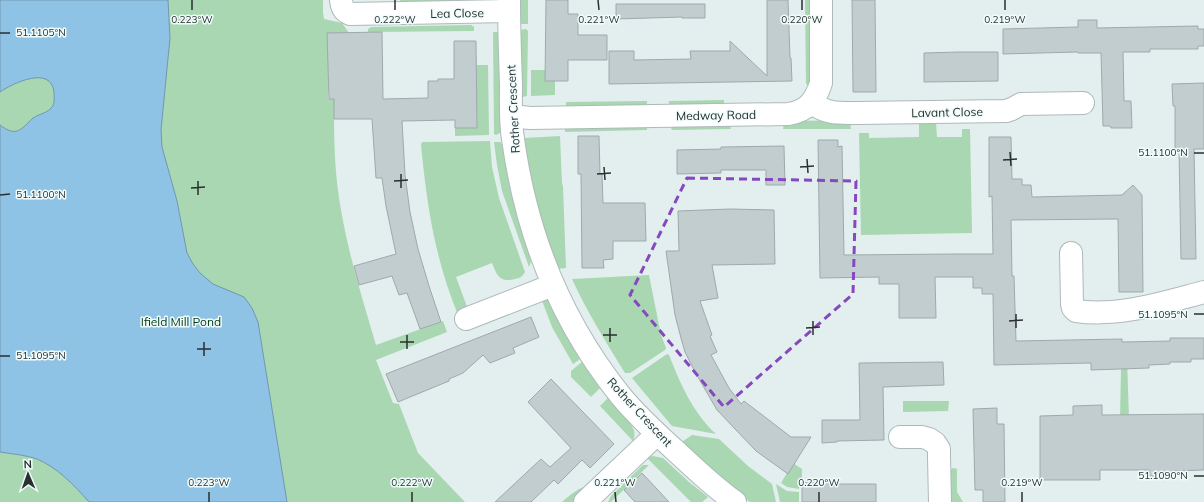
<svg xmlns="http://www.w3.org/2000/svg" width="1204" height="502" font-family="Mulish,sans-serif">
<style>
.green{fill:#a8d7b1}
.water{fill:#8fc3e6;stroke:#7197af}
.building{fill:#c2cdd0;stroke:#9ea9ac}
.lines{fill:none;stroke-linecap:round;stroke-linejoin:round}
.minor-casing{stroke:#aebaba;stroke-width:24}
.minor{stroke:#fff;stroke-width:22}
.marked{fill:none;stroke:#8548be;stroke-width:3;stroke-dasharray:8 5;stroke-linejoin:round}
.ticks{fill:none;stroke:#2a2f2f;stroke-width:1.5}
.labels{text-anchor:middle;dominant-baseline:central;stroke-width:3;stroke-linejoin:round;paint-order:stroke}
.street-label{font-size:12px;fill:#2a2f2f;stroke:#f0fdfc}
.park-label{font-size:12px;fill:#003612;stroke:#f0fdfc}
.ticks-label{font-size:10px;text-anchor:middle;fill:#2a2f2f;stroke:#f0fdfc;stroke-width:3;stroke-linejoin:round;paint-order:stroke}
</style>
<rect width="100%" height="100%" fill="#e3efef"/>
<g class="green">
<path d="M0 0H323V12L324 19 342 23 349 33H328V99H334C334 127 334 154 337 182 343 237 360 291 376 345L443 321 447 332 376 360 393 403 399 404 418 453 465 502H0Z"/>
<path d="M400 0H489L401 3Z"/>
<rect x="520" y="0" width="8" height="24"/>
<path d="M805 0H813L812 87 806 84Z"/>
<path d="M471 25 474 27V31L368 32V29L371 27Z"/>
<path d="M526 29 528 31 527 96 522 97 520 30Z"/>
<path d="M493 32H499L502 132 496 135 494 134Z"/>
<path d="M476 65H488L489 135 455 136V128H477Z"/>
<path d="M531 70H545L555 81V95L531 96Z"/>
<path d="M724 100V107L669 108V101Z"/>
<path d="M647 101V108H566V102Z"/>
<path d="M850 120 851 129H783L784 124 794 121Z"/>
<path d="M647 122V130L565 132V124Z"/>
<path d="M730 122 731 129 672 130 671 128 675 125Z"/>
<path d="M919 122H936L937 137H962V129H970L972 233 861 235 859 133H869V138L919 137Z"/>
<path d="M560 136 562 183 563 187 566 268 556 269 545 240 525 156 524 138Z"/>
<path d="M490 141 492 167 499 198 525 272C522 277 520 278 515 279 499 283 497 275 492 263L456 277 469 312 459 317C435 260 427 206 421 145L422 142Z"/>
<path d="M494 142H500L504 146 530 254 531 262 529 267 502 191 497 165Z"/>
<path d="M649 275 661 335 666 348 665 350 630 373H625C606 342 587 312 572 279Z"/>
<path d="M548 297 562 328 580 357 579 360 573 364 552 327 541 298Z"/>
<path d="M667 354 669 355C680 383 693 413 716 434L672 426 632 378Z"/>
<path d="M1125 356H1127L1129 420H1120L1121 369H1124Z"/>
<path d="M583 361 601 387 591 397 571 377V371Z"/>
<path d="M608 398C613 404 616 409 621 414 627 421 639 429 633 441L600 406Z"/>
<path d="M903 401H949L948 411 903 412Z"/>
<path d="M692 435 719 439 748 466 772 484 776 502H750L724 485 679 444Z"/>
<path d="M653 456 663 458 689 482 708 497 702 502H691L646 457Z"/>
<path d="M793 463 802 469V479H799V489L787 487 781 483Z"/>
<path d="M643 465H649L611 502H608L611 496Z"/>
<path d="M953 468 957 469V492L963 502H949V471Z"/>
<path d="M776 484 787 491 799 492V502H780Z"/>
<path d="M590 485 575 502H562C571 494 578 488 590 485Z"/>
</g>
<path class="water" d="M0 0H168L170 38 161 130 162 147 177 201 187 253 193 264 200 273 213 284 244 297 252 308 258 322 287 502H89C74 485 58 468 37 459 26 455 12 454 0 452V125C17 138 21 129 33 118 39 114 48 113 52 107 55 103 54 97 54 92 51 65 13 83 0 92Z"/>
<g class="building">
<path d="M546 0H568V14H578V35H607V60H568V81H545Z"/>
<path d="M767 0H788L790 58H791L792 81 609 84V51H634V60L691 59 690 51H730V41L767 76Z"/>
<path d="M852 0H875L876 92H853Z"/>
<path d="M616 4H705V18H682V17L616 19Z"/>
<path d="M1078 20H1097V28L1198 26V29H1204V46H1198V49H1150V52H1123L1124 101H1131L1132 128H1111L1110 126H1103L1101 53H1078V52L1003 54V29L1078 27Z"/>
<path d="M382 32 383 99 428 98V81H438V79H454V41H476L477 128H455V120L402 121 405 175 410 212 418 249 429 286 441 322 420 329 407 293 399 295 392 276 359 285 354 266 396 254 386 206 382 178H376L372 119H334V99H329L327 33Z"/>
<path d="M958 52H998V81L924 82V53Z"/>
<path d="M1204 83V149H1194L1196 259H1181L1179 149H1175V106H1173L1172 84Z"/>
<path d="M578 136H599L600 174H602L603 203H645L646 241H613V259L603 260 604 268H582L581 174H578Z"/>
<path d="M989 137H1011L1012 179H1022V185H1031L1032 197 1122 195 1133 185 1142 195 1143 292H1119L1118 219 1011 220 1012 276H1014L1016 341 1122 339V342L1170 341V338H1204V359H1191V362H1170V364L1149 365V368L1091 370V363L994 365 993 294H982V288H973V277H935L936 318H899V284H879V277L820 278 818 140H838V147L842 146 844 255 954 254H993L992 196 989 197Z"/>
<path d="M784 146 785 185H766V170H721V173L677 174V150L721 149V147Z"/>
<path d="M730 209 774 210 775 264 712 265 718 298 700 301 712 335 710 336 717 352 711 355 729 388 741 404 744 401 791 437H811L788 474 756 451 717 410 695 372 685 352 681 338 675 315 666 251H679L678 211Z"/>
<path d="M531 317 539 337 513 348 515 353 490 363 483 355 463 373 449 379V381L398 402 386 374Z"/>
<path d="M943 362 944 385 883 387 884 440 837 441V442L822 443V420H860L859 363Z"/>
<path d="M551 379 614 444 590 468 582 460 558 484 554 480 531 502H495L541 459 550 467 571 448 528 402Z"/>
<path d="M1102 405V415L1204 414V470L1172 471V477L1150 476 1149 470H1100V480H1040V416L1073 415V406Z"/>
<path d="M997 408V424H1004L1005 502H983V490H975L973 409Z"/>
<path d="M642 473 657 489 669 502H635L624 490Z"/>
<path d="M802 482H838V484H876V502H802Z"/>
</g>
<g class="lines">
<g class="minor-casing">
<g id="minor">
<path d="M341 0C342 7 343 11 350 14L509 11"/>
<path d="M509 0C509 28 510 56 511 85 511 103 510 121 513 139 526 233 560 320 620 395 637 416 658 435 678 453 696 470 714 487 735 502"/>
<path d="M811 103C829 114 835 113 856 113L1006 111 1012 109 1021 104 1083 103"/>
<path d="M512 116 530 118 788 114C808 111 815 101 821 83V0"/>
<path d="M1071 253 1072 304 1073 308 1076 311C1119 317 1162 303 1204 292"/>
<path d="M466 319 553 285"/>
<path d="M900 437H922L929 439 935 443 939 449V457L940 502"/>
<path d="M585 502 657 434"/>
</g>
</g>
<use href="#minor" class="minor"/>
</g>
<path class="marked" d="M687 178 856 181 853 294 724 407 630 295Z"/>
<path class="ticks" d="M192 0V10M395 0V10M598 0 599 10M802 0V10M1005 0V10M0 33H10M1010 152 1011 166M1194 153H1204M807 159 808 173M1003 160 1017 159M604 167 605 180M800 167 814 166M401 174V188M597 174 611 173M198 181V195M394 181 408 180M191 188 205 187M0 195 10 194M1016 314V328M1194 314H1204M813 321V335M1009 321 1023 320M610 328V342M806 328 820 327M407 335V349M603 335H617M204 342V356M400 342H414M197 349H211M0 356H10M1194 476H1204M209 492V502M412 492V502M615 492 616 502M819 492V502M1022 492V502"/>
<g class="labels">
<g class="street-label">
<text transform="translate(457 13) rotate(-1)">Lea Close</text>
<text transform="translate(513 109) rotate(-93)">Rother Crescent</text>
<text transform="translate(947 112) rotate(-1)">Lavant Close</text>
<text transform="translate(716 115) rotate(-1)">Medway Road</text>
<text transform="translate(640 412) rotate(47)">Rother Crescent</text>
</g>
<g class="park-label">
<text x="181" y="321">Ifield Mill Pond</text>
</g>
</g>
<g class="ticks-label">
<text x="192" y="23">0.223°W</text>
<text x="395" y="23">0.222°W</text>
<text x="599" y="23">0.221°W</text>
<text x="802" y="23">0.220°W</text>
<text x="1005" y="23">0.219°W</text>
<text x="41" y="36">51.1105°N</text>
<text x="1163" y="156">51.1100°N</text>
<text x="41" y="198">51.1100°N</text>
<text x="1163" y="318">51.1095°N</text>
<text x="41" y="359">51.1095°N</text>
<text x="1163" y="479">51.1090°N</text>
<text x="209" y="486">0.223°W</text>
<text x="412" y="486">0.222°W</text>
<text x="615" y="486">0.221°W</text>
<text x="819" y="486">0.220°W</text>
<text x="1022" y="486">0.219°W</text>
</g>
<g transform="translate(28 474) rotate(358)" stroke="#f0fdfc" stroke-width="3" paint-order="stroke">
<path d="M0-3L7 15L0 10L-7 15Z" fill="#2a2f2f"/>
<text y="-6" font-size="11" font-weight="bold" text-anchor="middle" fill="#2a2f2f">N</text>
</g>
</svg>
